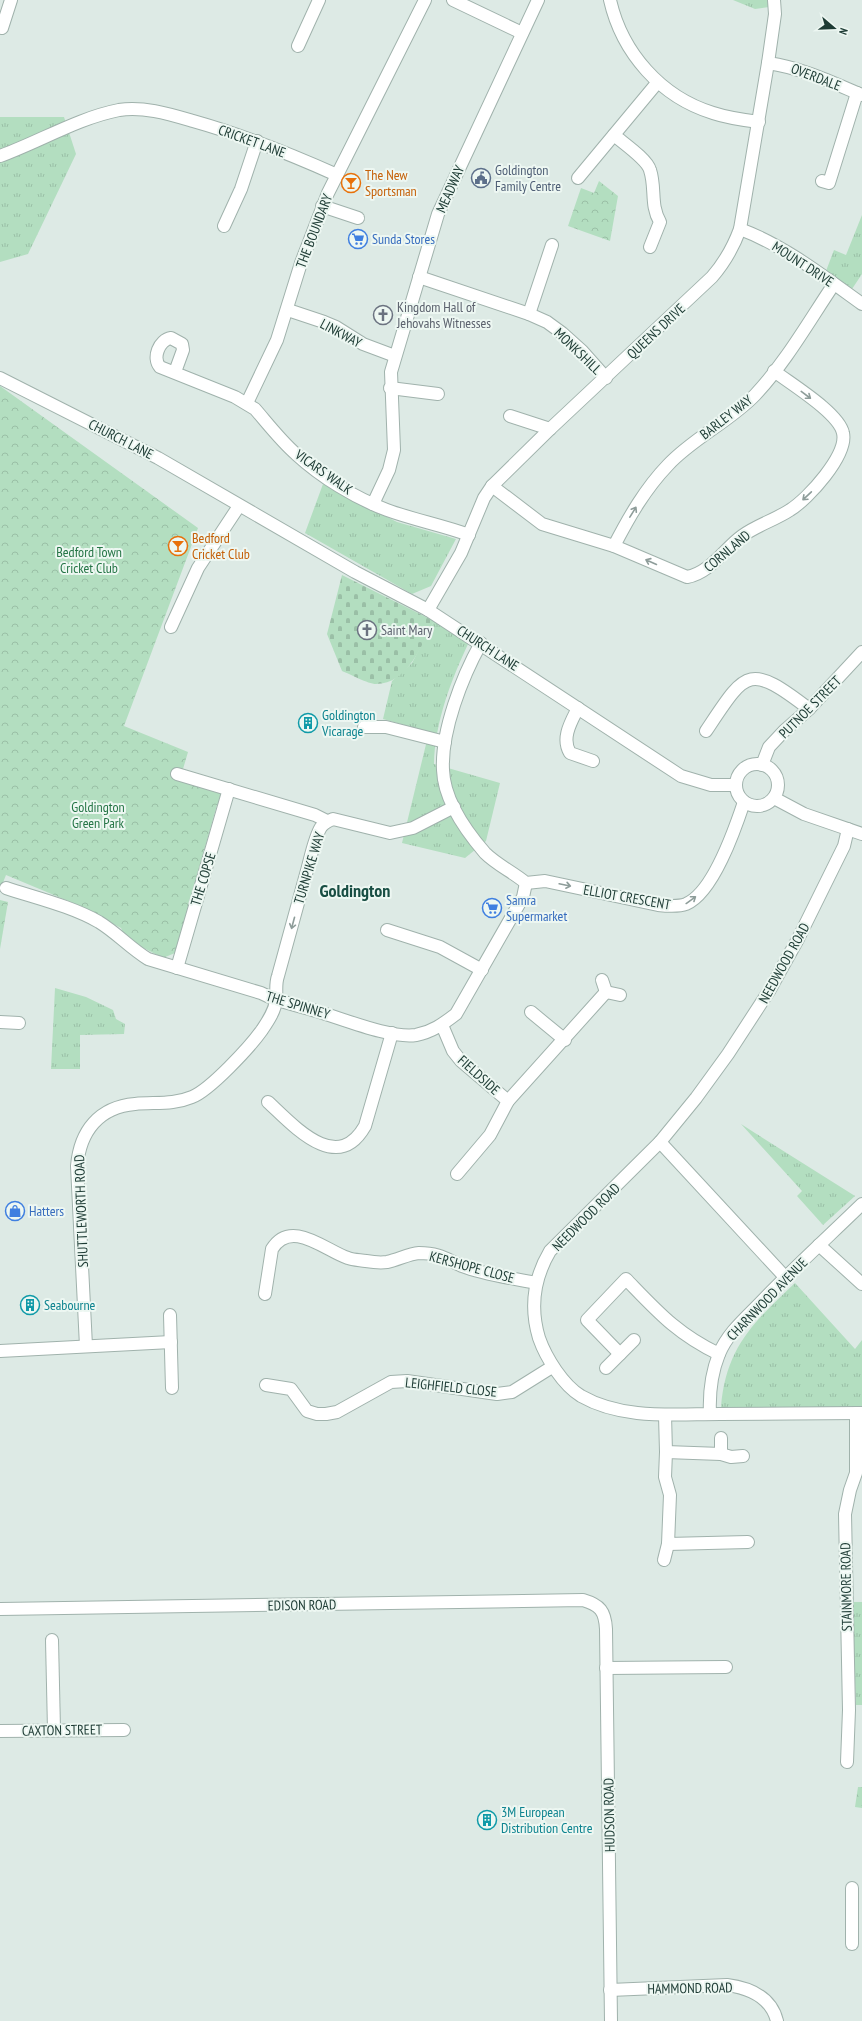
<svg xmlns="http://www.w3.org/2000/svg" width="862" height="2021" font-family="'PT Sans Narrow',sans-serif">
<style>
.grass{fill:url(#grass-tufts)}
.cemetery{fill:url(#cemetery-stones)}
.park{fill:url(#park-crowns)}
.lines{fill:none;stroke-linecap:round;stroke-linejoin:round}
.minor-casing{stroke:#a0b2ac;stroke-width:14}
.minor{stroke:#fff;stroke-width:12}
.oneway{stroke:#8e9d9a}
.labels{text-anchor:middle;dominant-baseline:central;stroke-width:4;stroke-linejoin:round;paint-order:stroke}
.street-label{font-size:14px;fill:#1d3b34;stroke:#edf7f2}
.service-label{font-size:14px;fill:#4e5e75;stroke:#edf7f2;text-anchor:start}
.food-label{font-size:14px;fill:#c56008;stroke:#edf7f2;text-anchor:start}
.shop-label{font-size:14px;fill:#366cbe;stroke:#edf7f2;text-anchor:start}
.worship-label{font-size:14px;fill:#5b616d;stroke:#edf7f2;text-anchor:start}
.park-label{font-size:14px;fill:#257546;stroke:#edf7f2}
.culture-label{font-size:14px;fill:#0d838f;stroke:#edf7f2;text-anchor:start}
.district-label{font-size:18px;font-weight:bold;fill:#184e43;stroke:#edf7f2}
</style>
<defs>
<pattern id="grass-tufts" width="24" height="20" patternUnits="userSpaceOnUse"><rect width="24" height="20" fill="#b3dec0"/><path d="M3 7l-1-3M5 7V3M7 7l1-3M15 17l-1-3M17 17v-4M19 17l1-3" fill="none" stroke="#9abfa6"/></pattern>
<pattern id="cemetery-stones" width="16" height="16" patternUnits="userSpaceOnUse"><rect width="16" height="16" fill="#b3dec0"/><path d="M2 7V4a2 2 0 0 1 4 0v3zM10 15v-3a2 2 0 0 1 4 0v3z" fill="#9abfa6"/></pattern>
<pattern id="park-crowns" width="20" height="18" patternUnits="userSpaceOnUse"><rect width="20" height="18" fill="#b3dec0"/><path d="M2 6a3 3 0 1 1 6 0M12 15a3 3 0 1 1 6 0" fill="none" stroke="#9abfa6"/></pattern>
</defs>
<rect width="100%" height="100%" fill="#ddeae5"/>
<g class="grass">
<path d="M733 0H768L769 7 755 9Z"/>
<path d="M0 117H64L76 154 28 254 0 262Z"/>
<path d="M862 215V274L852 289 826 271 834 250 846 255Z"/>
<path d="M323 484 397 522 456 539 431 586 412 594 305 533Z"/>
<path d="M434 621 469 642C451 680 435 722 434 764L500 783 486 841 465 858 402 843 429 732 383 719 392 681 412 663Z"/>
<path d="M55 988 86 997 113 1010 116 1019 125 1024 124 1034 80 1035V1069H51Z"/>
<path d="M741 1124 755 1133 855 1196 823 1225 797 1196 802 1191Z"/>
<path d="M795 1283 855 1349 862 1340V1407H721C726 1347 754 1322 795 1283Z"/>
<path d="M852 1602H862V1705H856Z"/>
</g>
<path class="cemetery" d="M342 575 434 621C422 644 408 684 376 684 368 684 350 674 342 671L327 634Z"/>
<g class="park">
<path d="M599 181 618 196 610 241 568 226 581 188 594 193Z"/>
<path d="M0 386 198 528 124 726 188 752 183 769 236 785 217 805 175 953 163 958 126 939 121 928 73 903 6 875 0 890Z"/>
<path d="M0 900 8 902 0 949Z"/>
<path d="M858 1787H862V1808L855 1807Z"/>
</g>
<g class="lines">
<g class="minor-casing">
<g id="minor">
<path d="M453 0 522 33"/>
<path d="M610 0C622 53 661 97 713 113 728 118 743 120 759 122"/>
<path d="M0 27 2 28 11 0"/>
<path d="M298 46 319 0"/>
<path d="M768 63C802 68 831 82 862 95"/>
<path d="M614 135C623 143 647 159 650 170 656 188 650 205 660 222L650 247"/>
<path d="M0 156C39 142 78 118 119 110 143 106 169 114 193 121 243 135 290 154 337 175"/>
<path d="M578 178 657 83"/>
<path d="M822 181 829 183 857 93"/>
<path d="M322 206 358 218"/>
<path d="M224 226 241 189 257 141"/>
<path d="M740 229C785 246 823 276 862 304"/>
<path d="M419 277 529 314 547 322 562 333 582 351 606 378"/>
<path d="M288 310 324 322 336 327 363 344 395 356"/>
<path d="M529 314 552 245"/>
<path d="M175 372 183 350 182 344 171 338C159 340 152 358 160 367L235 397 255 409C268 424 281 441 296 454 321 477 355 498 387 510 414 520 442 525 469 535"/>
<path d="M0 378 158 458 355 572 428 610 681 776 711 785H736"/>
<path d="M390 388 438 394"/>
<path d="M247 403 277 340 301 263 328 193 425 0"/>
<path d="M510 416 550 429"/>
<path d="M492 486 542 524 614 546 687 577C710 573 724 549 742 536 757 525 775 520 790 510 808 499 848 455 843 433 839 413 791 384 774 371"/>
<path d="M373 504 389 470 394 450 391 372 438 214 538 0"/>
<path d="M614 546C629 517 645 489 668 465 693 438 729 422 755 395 786 362 809 321 834 284"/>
<path d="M428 610 461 553 484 498 492 486 550 429 712 277C725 262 733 248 740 229L768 63 775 14 774 0"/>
<path d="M171 627 198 568 239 506"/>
<path d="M481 643C462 677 441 731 443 770 444 800 466 831 485 853 497 865 513 872 526 883L545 881 658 905C667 906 678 907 686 904 713 893 735 829 744 802"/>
<path d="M578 708C571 722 561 738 570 753L593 761"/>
<path d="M364 727H386L445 742"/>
<path d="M706 731C746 671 748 662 809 709"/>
<circle cx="757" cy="785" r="21"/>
<path d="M762 765 769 747 784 731 809 709 862 652"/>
<path d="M177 774 315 815 327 821"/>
<path d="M774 798 804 814 862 834"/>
<path d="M848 829 844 846 798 939 769 991 728 1054 696 1098 660 1142 550 1251C534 1278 530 1308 539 1338 546 1358 563 1385 581 1396 623 1420 674 1414 720 1414 767 1414 815 1413 862 1413"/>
<path d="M6 888C36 898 71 906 99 922 117 933 130 948 148 959L261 993C278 1002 297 1005 316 1011 341 1018 391 1039 416 1035 432 1032 443 1024 456 1014L523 897 526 883"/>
<path d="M387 930 440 947 482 970"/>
<path d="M177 968 229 789"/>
<path d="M602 980 606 992"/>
<path d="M606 992 620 995"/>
<path d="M531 1012 565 1040"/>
<path d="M0 1022 19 1023"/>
<path d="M442 1025 453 1051 461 1061 508 1101"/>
<path d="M268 1102C294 1126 337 1175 365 1126L392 1033"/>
<path d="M660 1142 785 1277"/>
<path d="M457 1174 490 1135 508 1101 606 992"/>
<path d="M819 1245 862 1284"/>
<path d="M265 1294 272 1249C291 1218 326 1251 348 1258 353 1260 360 1260 366 1261 372 1262 380 1263 387 1262 398 1260 408 1254 419 1253 439 1253 446 1259 462 1266 485 1275 512 1278 536 1283"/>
<path d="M170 1315 172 1388"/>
<path d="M86 1346 77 1166C80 1131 99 1107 135 1104 155 1102 173 1105 192 1097 210 1090 250 1047 262 1030 268 1021 275 1011 276 1000 277 992 275 984 278 976 287 942 297 908 306 874 310 861 314 838 321 827 324 823 328 821 333 819L390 833 413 828 454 807"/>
<path d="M0 1351 171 1342"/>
<path d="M620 1354 587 1320 626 1279C657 1311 677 1334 719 1354"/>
<path d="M606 1368 634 1340"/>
<path d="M266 1385 291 1389 307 1411 317 1414H326L337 1412 391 1382 407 1381 497 1394 512 1392 552 1367"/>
<path d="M710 1414C709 1393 711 1374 719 1354 728 1332 747 1317 763 1300 795 1267 829 1236 862 1204"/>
<path d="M665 1415 666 1452 721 1454V1438"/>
<path d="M666 1452 665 1477 670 1495 668 1544 748 1542"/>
<path d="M721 1454 731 1457 743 1456"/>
<path d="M664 1560 668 1544"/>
<path d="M0 1609 583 1600C600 1605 605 1611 606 1629L611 2021"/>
<path d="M52 1640 54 1730"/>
<path d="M606 1668 726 1667"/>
<path d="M0 1731 124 1730"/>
<path d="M847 1762 849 1710 845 1514 850 1490 856 1473V1413"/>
<path d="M852 1888V1944"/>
<path d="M610 1990 727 1985C750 1988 771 1997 777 2021"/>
</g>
</g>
<use href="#minor" class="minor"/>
</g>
<defs><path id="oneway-shaft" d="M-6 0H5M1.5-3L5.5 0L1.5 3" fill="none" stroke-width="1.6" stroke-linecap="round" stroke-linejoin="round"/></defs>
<g class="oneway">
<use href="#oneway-shaft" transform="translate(806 395) rotate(37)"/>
<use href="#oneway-shaft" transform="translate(807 496) rotate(137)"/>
<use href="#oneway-shaft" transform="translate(633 512) rotate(-58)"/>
<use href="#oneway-shaft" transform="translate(651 562) rotate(-156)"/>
<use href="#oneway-shaft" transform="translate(565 885) rotate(12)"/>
<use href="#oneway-shaft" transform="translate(691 900) rotate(-36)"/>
<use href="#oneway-shaft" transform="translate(293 923) rotate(105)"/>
</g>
<defs>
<g id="civic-ring" transform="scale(1)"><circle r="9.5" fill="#edf7f2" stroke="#5c6f8a" stroke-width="1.5"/><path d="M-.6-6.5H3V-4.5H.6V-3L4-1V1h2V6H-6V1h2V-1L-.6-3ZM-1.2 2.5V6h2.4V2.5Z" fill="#5c6f8a"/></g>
<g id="bar-ring" transform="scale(1)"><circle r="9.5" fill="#edf7f2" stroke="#e8710a" stroke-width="1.5"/><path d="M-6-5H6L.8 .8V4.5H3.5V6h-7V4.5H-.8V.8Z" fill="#e8710a"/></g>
<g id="supermarket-ring" transform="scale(1)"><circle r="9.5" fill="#edf7f2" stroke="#3f7fe0" stroke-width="1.5"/><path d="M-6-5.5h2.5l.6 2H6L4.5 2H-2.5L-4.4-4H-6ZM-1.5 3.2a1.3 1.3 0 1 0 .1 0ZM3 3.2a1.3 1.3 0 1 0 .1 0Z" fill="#3f7fe0"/></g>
<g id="church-ring" transform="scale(1)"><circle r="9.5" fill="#edf7f2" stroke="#6b7280" stroke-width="1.5"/><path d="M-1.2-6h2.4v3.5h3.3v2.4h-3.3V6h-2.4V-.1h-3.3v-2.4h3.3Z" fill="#6b7280"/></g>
<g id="building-ring" transform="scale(1)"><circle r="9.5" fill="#edf7f2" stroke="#0f9aa8" stroke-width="1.5"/><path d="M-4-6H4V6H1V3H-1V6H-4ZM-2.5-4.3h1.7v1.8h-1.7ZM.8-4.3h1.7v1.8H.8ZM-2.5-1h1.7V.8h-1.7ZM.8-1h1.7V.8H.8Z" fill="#0f9aa8"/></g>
<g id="shop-ring" transform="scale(1)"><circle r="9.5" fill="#edf7f2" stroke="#3f7fe0" stroke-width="1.5"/><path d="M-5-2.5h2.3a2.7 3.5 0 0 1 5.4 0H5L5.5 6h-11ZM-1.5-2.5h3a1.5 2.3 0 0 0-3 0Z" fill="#3f7fe0"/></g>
</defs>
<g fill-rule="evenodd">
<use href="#civic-ring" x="481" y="178"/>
<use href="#bar-ring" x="351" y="183"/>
<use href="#supermarket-ring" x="358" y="239"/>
<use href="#church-ring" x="383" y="315"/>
<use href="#bar-ring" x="178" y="546"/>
<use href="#church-ring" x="367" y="630"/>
<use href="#building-ring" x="308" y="723"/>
<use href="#supermarket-ring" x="492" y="908"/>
<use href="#shop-ring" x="15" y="1211"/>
<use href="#building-ring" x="30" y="1305"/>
<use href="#building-ring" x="487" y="1820"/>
</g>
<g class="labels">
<g class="street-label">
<text transform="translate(816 77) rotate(21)">OVERDALE</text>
<text transform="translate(252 141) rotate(20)">CRICKET LANE</text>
<text transform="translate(450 189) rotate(-66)">MEADWAY</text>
<text transform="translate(314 231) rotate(-69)">THE BOUNDARY</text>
<text transform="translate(803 264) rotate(33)">MOUNT DRIVE</text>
<text transform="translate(656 331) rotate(-43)">QUEENS DRIVE</text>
<text transform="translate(341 333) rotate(28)">LINKWAY</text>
<text transform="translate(578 351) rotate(44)">MONKSHILL</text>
<text transform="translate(726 417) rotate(-38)">BARLEY WAY</text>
<text transform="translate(121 439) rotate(27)">CHURCH LANE</text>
<text transform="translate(324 472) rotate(35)">VICARS WALK</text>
<text transform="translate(727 551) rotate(-40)">CORNLAND</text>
<text transform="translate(488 648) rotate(33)">CHURCH LANE</text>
<text transform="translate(810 707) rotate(-45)">PUTNOE STREET</text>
<text transform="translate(309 868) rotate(-73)">TURNPIKE WAY</text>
<text transform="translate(203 879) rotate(-73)">THE COPSE</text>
<text transform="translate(627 897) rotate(10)">ELLIOT CRESCENT</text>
<text transform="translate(784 963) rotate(-61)">NEEDWOOD ROAD</text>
<text transform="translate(298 1005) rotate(17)">THE SPINNEY</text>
<text transform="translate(479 1075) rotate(42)">FIELDSIDE</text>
<text transform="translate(81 1211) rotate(-92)">SHUTTLEWORTH ROAD</text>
<text transform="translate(586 1217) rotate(-45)">NEEDWOOD ROAD</text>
<text transform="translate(472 1267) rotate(15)">KERSHOPE CLOSE</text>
<text transform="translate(767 1299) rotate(-46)">CHARNWOOD AVENUE</text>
<text transform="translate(451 1387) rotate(6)">LEIGHFIELD CLOSE</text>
<text transform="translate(846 1587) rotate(-91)">STAINMORE ROAD</text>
<text transform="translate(302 1605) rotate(-1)">EDISON ROAD</text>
<text transform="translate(62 1730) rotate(-1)">CAXTON STREET</text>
<text transform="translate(609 1815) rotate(-91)">HUDSON ROAD</text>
<text transform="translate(690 1988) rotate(-1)">HAMMOND ROAD</text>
</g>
<g class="service-label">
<text x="495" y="170">Goldington<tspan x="495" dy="16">Family Centre</tspan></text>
</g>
<g class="food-label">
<text x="365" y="175">The New<tspan x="365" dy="16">Sportsman</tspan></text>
<text x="192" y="538">Bedford<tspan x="192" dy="16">Cricket Club</tspan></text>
</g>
<g class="shop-label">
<text x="372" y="239">Sunda Stores</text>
<text x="506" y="900">Samra<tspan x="506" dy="16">Supermarket</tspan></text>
<text x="29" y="1211">Hatters</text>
</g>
<g class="worship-label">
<text x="397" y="307">Kingdom Hall of<tspan x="397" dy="16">Jehovahs Witnesses</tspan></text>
<text x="381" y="630">Saint Mary</text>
</g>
<g class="park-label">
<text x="89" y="552">Bedford Town<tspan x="89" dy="16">Cricket Club</tspan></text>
<text x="98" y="807">Goldington<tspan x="98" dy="16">Green Park</tspan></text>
</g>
<g class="culture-label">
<text x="322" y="715">Goldington<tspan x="322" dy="16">Vicarage</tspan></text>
<text x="44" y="1305">Seabourne</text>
<text x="501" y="1812">3M European<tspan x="501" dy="16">Distribution Centre</tspan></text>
</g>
<g class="district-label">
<text x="355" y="890">Goldington</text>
</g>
</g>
<g transform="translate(834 28) rotate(109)" stroke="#edf7f2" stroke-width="3" paint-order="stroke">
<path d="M0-3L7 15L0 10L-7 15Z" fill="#1d3b34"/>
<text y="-6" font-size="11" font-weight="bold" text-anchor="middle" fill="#1d3b34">N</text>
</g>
</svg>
